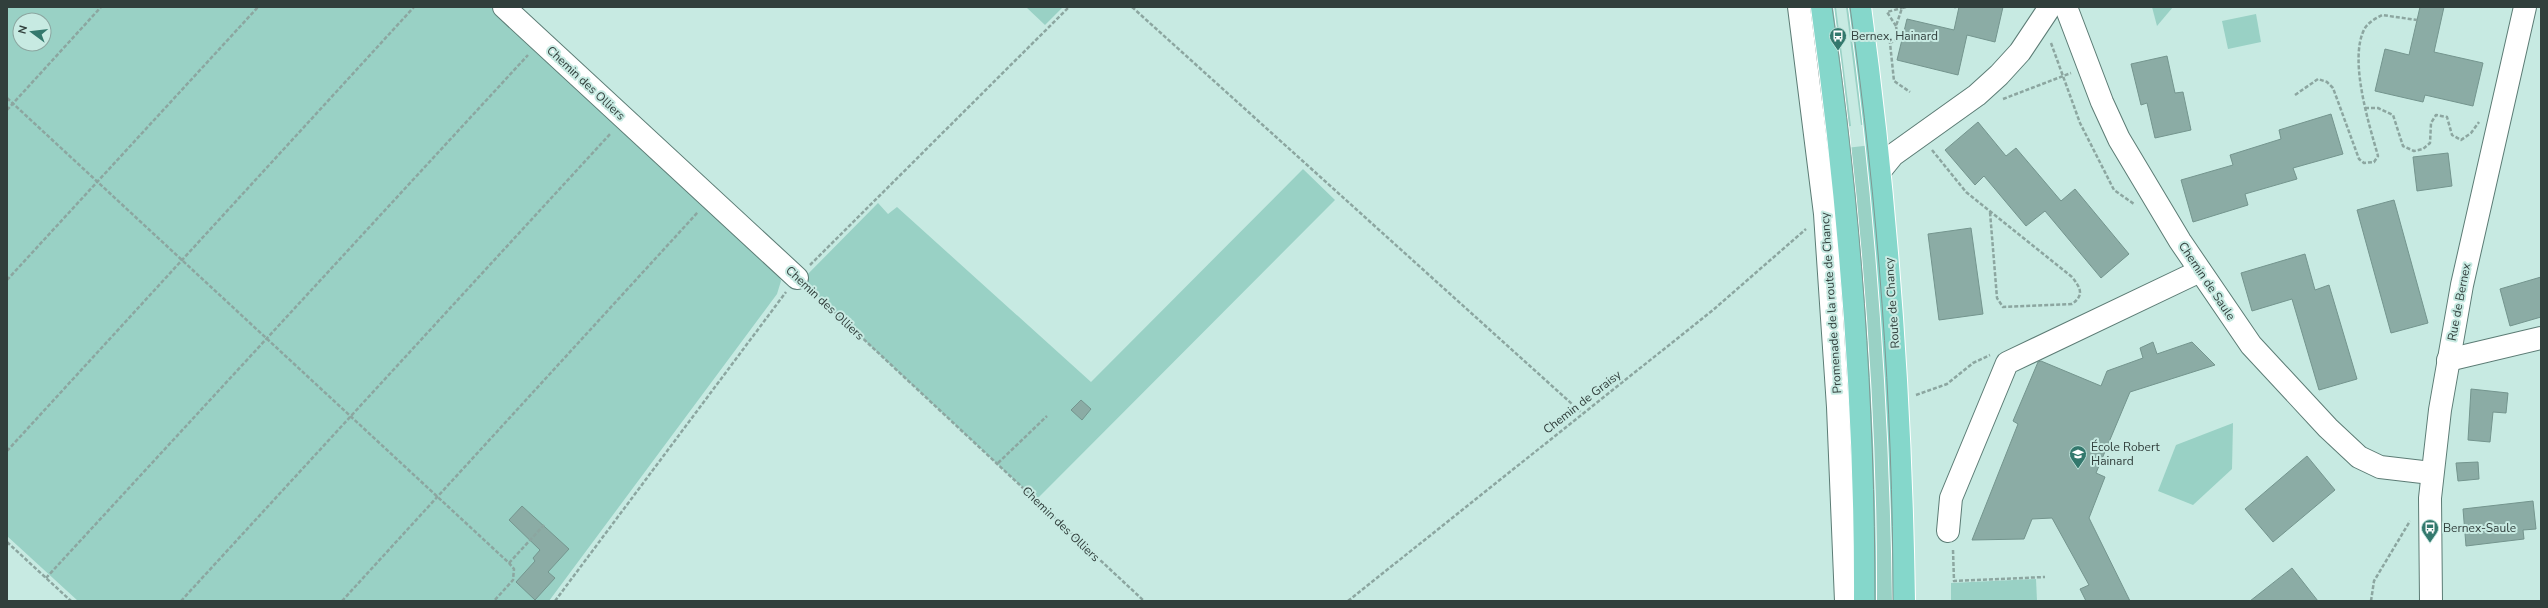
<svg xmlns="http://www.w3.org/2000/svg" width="2548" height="608" font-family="'Nunito Sans',sans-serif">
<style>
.green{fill:#99d1c5;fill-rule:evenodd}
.building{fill:#8baca5;stroke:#74958e}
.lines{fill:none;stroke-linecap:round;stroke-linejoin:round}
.minor-casing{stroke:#5c7c75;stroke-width:24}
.major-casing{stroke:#fff;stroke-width:24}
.path{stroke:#8ca6a0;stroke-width:2.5;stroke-dasharray:4 2;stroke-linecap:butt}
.minor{stroke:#fff;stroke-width:22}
.major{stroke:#85d7cb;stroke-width:22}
.tram{stroke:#7f9893;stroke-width:1}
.labels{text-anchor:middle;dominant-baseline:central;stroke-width:4;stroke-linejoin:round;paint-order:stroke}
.poi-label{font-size:12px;fill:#313f3c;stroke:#c7eae2;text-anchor:start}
.street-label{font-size:12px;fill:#313f3c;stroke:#c7eae2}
</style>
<rect width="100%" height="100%" fill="#c7eae2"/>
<g class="green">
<path d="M7 7H496L777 269 781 281 777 294 549 601H78L7 536ZM20 20H44V44H20Z"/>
<path d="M1026 7H1063L1045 25Z"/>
<path d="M1828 7H1836L1851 126 1843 127Z"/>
<path d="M1846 7H1854L1869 124 1861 125Z"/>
<path d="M2152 7H2173L2157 26Z"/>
<path d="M2256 14 2261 42 2228 49 2222 21Z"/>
<path d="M1872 145 1878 209 1897 601H1871L1846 148Z"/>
<path d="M1303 169 1335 200 1036 500 801 281 878 203 888 214 897 207 1091 382Z"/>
<path d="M2233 423 2232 469 2193 505 2158 491 2176 445Z"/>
<path d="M2036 579 2037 601H1951V583Z"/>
</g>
<g class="building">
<path d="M1959 7H2003L1995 42 1967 35 1958 75 1897 60 1907 19 1954 30Z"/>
<path d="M2420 7H2444L2434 52 2483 63 2473 106 2425 95 2423 102 2375 91 2385 49 2409 55Z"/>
<path d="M2167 56 2175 93 2183 92 2191 130 2155 138 2147 103 2141 105 2131 64Z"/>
<path d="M2331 114 2343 154 2293 168 2297 179 2245 194 2248 205 2193 222 2181 180 2233 165 2230 155 2281 139 2279 130Z"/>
<path d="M1978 122 2006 156 2016 148 2061 201 2075 189 2129 254 2101 278 2045 211 2026 226 1984 176 1975 185 1945 150Z"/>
<path d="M2448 153 2452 186 2417 191 2413 157Z"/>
<path d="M2394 200 2428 323 2391 333 2357 210Z"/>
<path d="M1971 228 1983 314 1939 320 1928 234Z"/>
<path d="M2305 254 2315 290 2329 285 2357 379 2319 390 2292 299 2252 311 2241 273Z"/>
<path d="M2541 277V317L2510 326 2500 289Z"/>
<path d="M2153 342 2157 354 2192 342 2215 365 2130 392 2096 473 2105 477 2089 518 2130 601H2086L2080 589 2089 585 2052 518 2032 519 2024 539 1972 540 2018 424 2013 421 2038 362 2041 361 2101 386 2107 371 2143 358 2140 348Z"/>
<path d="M2471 389 2508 393 2506 413 2493 412 2490 442 2468 440Z"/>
<path d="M1081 400 1091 409 1082 420 1071 410Z"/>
<path d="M2307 456 2335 490 2273 542 2245 509Z"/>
<path d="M2478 462 2479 479 2458 481 2456 463Z"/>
<path d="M2533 501 2536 529 2523 530 2524 539 2466 546 2463 509Z"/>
<path d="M522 506 569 549 548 572 555 578 535 600 516 582 535 561 533 558 540 550 509 520Z"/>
<path d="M2292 568 2318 601H2250Z"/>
</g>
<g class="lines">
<g class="minor-casing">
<g id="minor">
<path d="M504 7 797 278"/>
<path d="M1799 7 1825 214 1838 407 1846 601"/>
<path d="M2066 7 2102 102 2119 139 2180 241 2251 345 2328 428 2359 457 2380 467 2431 473"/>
<path d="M1880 171 1893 155 1977 95 1999 75 2020 52 2050 7"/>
<path d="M2448 360 2541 338"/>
<path d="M1948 531 1951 498 2007 363 2200 271"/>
<path d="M2431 601 2430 498 2440 410 2462 285 2525 7"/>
</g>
</g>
<g class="major-casing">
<g id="major">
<path d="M1822 7C1849 204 1866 402 1865 601"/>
<path d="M1860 7C1887 205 1901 401 1904 601"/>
</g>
</g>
<g class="path">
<path d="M1132 7 1582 413"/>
<path d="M1906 7 1902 8 1896 26 1898 39 1890 43 1894 81 1910 92"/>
<path d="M1954 7H1956"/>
<path d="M1896 26 1887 12 1902 8"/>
<path d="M2051 43 2080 123 2114 190 2134 204"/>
<path d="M2295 95 2318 79 2327 82 2333 88 2359 159 2364 163 2374 162 2378 156C2369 124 2348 58 2365 28 2369 22 2376 18 2382 15L2417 20"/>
<path d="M7 98 509 563 514 569 513 580 494 601"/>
<path d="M2003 99 2071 73"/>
<path d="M2365 108H2378L2393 115 2403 146 2414 151 2423 149 2430 143 2431 123 2436 115 2447 117 2452 135 2461 140 2471 133 2479 122"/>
<path d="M7 110 101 7"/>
<path d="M1932 150 1966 192 2072 277C2080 287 2085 295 2072 304L2003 307 1997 298 1990 212"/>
<path d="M810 265 1069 7"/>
<path d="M7 280 258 7"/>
<path d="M811 290 1144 601"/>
<path d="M1916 395 1947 384 1973 363 1990 355"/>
<path d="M7 451 414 7"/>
<path d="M998 463 1047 416"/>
<path d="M7 542 71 601"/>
<path d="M1953 550 1954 581 2045 577"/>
<path d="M509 563 544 525"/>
<path d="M46 578 528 55"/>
<path d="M181 601 611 133"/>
<path d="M342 601 698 212"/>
<path d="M555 601 786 292"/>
<path d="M1348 601 1713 310 1806 229"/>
<path d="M2371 601 2374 581 2410 521"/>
</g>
<use href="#minor" class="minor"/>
<use href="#major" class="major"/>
<g class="tram">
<path d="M1832 7C1861 204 1875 402 1875 601"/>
<path d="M1850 7C1878 204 1893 402 1893 601"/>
</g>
</g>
<defs>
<g id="bus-pin" transform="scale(0.9)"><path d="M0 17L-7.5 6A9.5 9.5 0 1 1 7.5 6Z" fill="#33786d" stroke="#c7eae2"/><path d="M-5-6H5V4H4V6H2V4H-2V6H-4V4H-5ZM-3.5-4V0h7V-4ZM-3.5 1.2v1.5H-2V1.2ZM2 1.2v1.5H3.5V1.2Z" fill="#fff"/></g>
<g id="school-pin" transform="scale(0.9)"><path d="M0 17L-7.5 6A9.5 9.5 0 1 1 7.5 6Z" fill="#33786d" stroke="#c7eae2"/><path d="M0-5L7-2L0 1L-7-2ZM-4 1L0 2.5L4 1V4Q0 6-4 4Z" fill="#fff"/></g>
</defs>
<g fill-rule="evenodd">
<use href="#bus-pin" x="1838" y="36"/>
<use href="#school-pin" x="2078" y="454"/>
<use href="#bus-pin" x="2430" y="528"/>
</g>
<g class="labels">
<g class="poi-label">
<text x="1851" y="36">Bernex, Hainard</text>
<text x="2091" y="447">École Robert<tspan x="2091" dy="14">Hainard</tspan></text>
<text x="2443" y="528">Bernex-Saule</text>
</g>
<g class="street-label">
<text transform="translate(586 83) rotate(43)">Chemin des Olliers</text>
<text transform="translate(2207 281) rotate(56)">Chemin de Saule</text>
<text transform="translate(2459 302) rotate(-79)">Rue de Bernex</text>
<text transform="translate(825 303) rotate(43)">Chemin des Olliers</text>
<text transform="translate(1831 303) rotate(-94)">Promenade de la route de Chancy</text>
<text transform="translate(1892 303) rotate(-94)">Route de Chancy</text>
<text transform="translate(1582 402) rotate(-38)">Chemin de Graisy</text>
<text transform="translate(1061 524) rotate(44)">Chemin des Olliers</text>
</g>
</g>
<rect width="2548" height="608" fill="none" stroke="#313f3c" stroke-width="16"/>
<g transform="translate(32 32) rotate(285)"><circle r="19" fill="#c7eae2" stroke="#8ba6a0"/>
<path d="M0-3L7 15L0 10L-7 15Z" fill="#33786d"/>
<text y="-6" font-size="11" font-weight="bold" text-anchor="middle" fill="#313f3c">N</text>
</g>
</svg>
